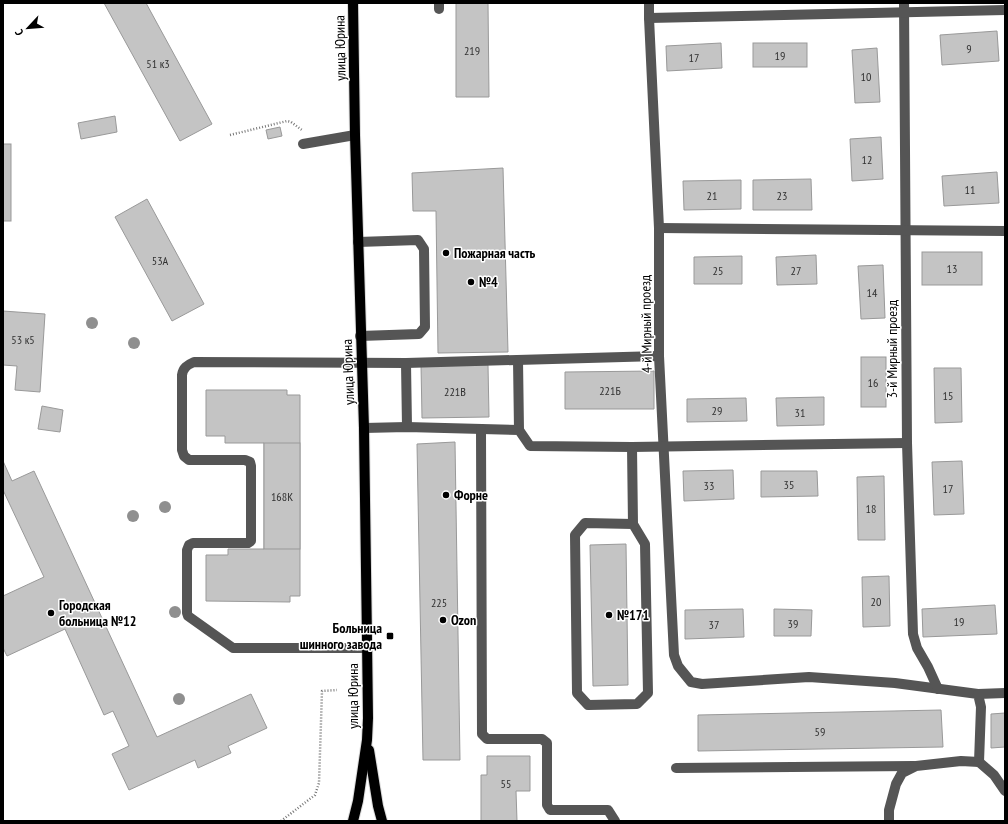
<svg xmlns="http://www.w3.org/2000/svg" width="1008" height="824" font-family="'PT Sans Narrow',sans-serif">
<style>
.building{fill:#c4c4c4;stroke:#999}
.lines{fill:none;stroke-linecap:round;stroke-linejoin:round}
.major-casing{stroke:#dbdbdb;stroke-width:12}
.path{stroke:#777;stroke-width:2.5;stroke-dasharray:1 2;stroke-linecap:butt}
.minor{stroke:#555;stroke-width:10}
.major{stroke:#000;stroke-width:10}
.tree{fill:#8f8f8f}
.poi-dot{fill:#000;stroke:#fff;stroke-width:1.5}
.labels{text-anchor:middle;dominant-baseline:central;stroke-width:3;stroke-linejoin:round;paint-order:stroke}
.number-label{font-size:12px;fill:#313131}
.street-label{font-size:14px;fill:#000;stroke:#fff}
.poi-label{font-size:14px;font-weight:bold;fill:#000;stroke:#fff;text-anchor:start}
</style>
<rect width="100%" height="100%" fill="#fff"/>
<g class="building">
<path d="M104 3H146L212 124 180 141Z"/>
<path d="M456 3H488L489 97H456Z"/>
<path d="M997 31 999 61 942 65 940 35Z"/>
<path d="M721 43 722 68 667 71 666 46Z"/>
<rect x="753" y="43" width="54" height="24"/>
<path d="M877 48 880 102 855 103 852 50Z"/>
<path d="M115 116 117 132 81 139 78 123Z"/>
<path d="M280 127 282 136 268 139 266 130Z"/>
<path d="M881 137 883 179 852 181 850 139Z"/>
<rect x="3" y="144" width="8" height="77"/>
<path d="M503 168 508 352 438 353 436 211H413L412 173Z"/>
<path d="M997 172 999 203 944 206 942 176Z"/>
<path d="M811 179 812 210H753V180Z"/>
<path d="M741 180V209L684 210 683 181Z"/>
<path d="M147 199 204 304 172 321 115 217Z"/>
<rect x="922" y="252" width="60" height="33"/>
<path d="M816 255 817 284 777 285 776 257Z"/>
<path d="M742 256V284H694V257Z"/>
<path d="M883 265 885 318 861 319 858 266Z"/>
<path d="M3 311 45 314 40 392 15 390 17 366 3 365Z"/>
<rect x="861" y="357" width="25" height="50"/>
<path d="M421 365H488L489 417 422 418Z"/>
<path d="M934 368H961L962 422 935 423Z"/>
<path d="M654 371V409H565V372Z"/>
<path d="M206 390H287V395H300V596H290V602L206 601V555H228V549H264V443H225V436H206Z"/>
<path d="M824 397V425L777 426 776 398Z"/>
<path d="M746 398 747 421 687 422V399Z"/>
<path d="M42 406 63 410 60 432 38 429Z"/>
<path d="M455 442 460 760H423L417 444Z"/>
<rect x="264" y="443" width="36" height="106"/>
<path d="M3 461 12 481 34 471 157 737 251 694 267 728 228 746 231 753 198 768 195 760 129 790 112 754 129 746 113 711 104 715 65 629 7 656 3 648V596L44 577 3 490Z"/>
<path d="M962 461 964 514 934 515 932 462Z"/>
<path d="M733 470 734 499 684 501 683 471Z"/>
<path d="M761 471H817L818 496 761 497Z"/>
<path d="M884 476 885 540H858L857 477Z"/>
<path d="M626 544 628 685 593 686 590 545Z"/>
<path d="M889 576 890 626 863 627 862 577Z"/>
<path d="M995 605 997 634 923 637 922 609Z"/>
<path d="M743 609 744 637 685 639V610Z"/>
<path d="M774 609 812 610 811 636H774Z"/>
<path d="M941 710 943 747 698 751V715Z"/>
<path d="M1005 713V747L991 748V714Z"/>
<path d="M487 756H530V791H516L517 821H481V775H487Z"/>
</g>
<g class="lines">
<g class="major-casing">
<g id="major">
<path d="M353 3 355 135 364 428 367 640 368 718 367 740 358 801 353 821"/>
<path d="M369 750 378 806 382 821"/>
</g>
</g>
<g class="path">
<path d="M230 135 287 121 291 122 302 130"/>
<path d="M281 821 315 795 319 783 322 691 337 690"/>
</g>
<g class="minor">
<path d="M439 3V9"/>
<path d="M649 3V18L659 228V356L674 655 678 666 691 682 702 684 809 677 895 683 978 694 981 707 979 762 961 761 916 766 902 773 896 784 889 810V821"/>
<path d="M904 3 907 443 913 634 917 648 928 667 938 689"/>
<path d="M649 18 1005 10"/>
<path d="M303 144 355 135"/>
<path d="M659 228 1005 231"/>
<path d="M358 242 418 240 424 249 425 327 419 334 360 336"/>
<path d="M518 360 519 430"/>
<path d="M406 363 659 356"/>
<path d="M364 428 407 427 519 430 530 446 632 447 907 443"/>
<path d="M481 429 482 734 487 739H542L547 743V805L550 810H608L615 821"/>
<path d="M632 447 633 524 645 544 648 693 637 704 588 705 577 693 575 535 585 523 633 524"/>
<path d="M367 648H233L188 616 187 613V550L189 545 193 543H248L251 541V466L250 462 245 460H189L184 456 182 450V375C183 368 187 365 194 362L406 363 407 427"/>
<path d="M978 694 1005 693"/>
<path d="M979 762 994 775 1005 791"/>
<path d="M676 768 914 766"/>
</g>
<use href="#major" class="major"/>
</g>
<g class="tree">
<circle cx="92" cy="323" r="6"/>
<circle cx="134" cy="343" r="6"/>
<circle cx="165" cy="507" r="6"/>
<circle cx="133" cy="516" r="6"/>
<circle cx="175" cy="612" r="6"/>
<circle cx="179" cy="699" r="6"/>
</g>
<g class="poi-dot">
<circle cx="446" cy="253" r="4"/>
<circle cx="471" cy="282" r="4"/>
<circle cx="446" cy="495" r="4"/>
<circle cx="51" cy="613" r="4"/>
<circle cx="609" cy="615" r="4"/>
<circle cx="443" cy="620" r="4"/>
<rect x="386" y="632" width="8" height="8" rx="2"/>
</g>
<g class="labels">
<g class="number-label">
<text x="969" y="48">9</text>
<text x="472" y="50">219</text>
<text x="780" y="55">19</text>
<text x="694" y="57">17</text>
<text x="158" y="63">51 к3</text>
<text x="866" y="76">10</text>
<text x="867" y="159">12</text>
<text x="970" y="189">11</text>
<text x="712" y="195">21</text>
<text x="782" y="195">23</text>
<text x="160" y="260">53А</text>
<text x="952" y="268">13</text>
<text x="718" y="270">25</text>
<text x="796" y="270">27</text>
<text x="872" y="292">14</text>
<text x="23" y="339">53 к5</text>
<text x="873" y="382">16</text>
<text x="610" y="390">221Б</text>
<text x="455" y="391">221В</text>
<text x="948" y="395">15</text>
<text x="717" y="410">29</text>
<text x="800" y="412">31</text>
<text x="789" y="484">35</text>
<text x="709" y="485">33</text>
<text x="948" y="488">17</text>
<text x="282" y="496">168К</text>
<text x="871" y="508">18</text>
<text x="876" y="601">20</text>
<text x="439" y="602">225</text>
<text x="959" y="621">19</text>
<text x="793" y="623">39</text>
<text x="714" y="624">37</text>
<text x="820" y="731">59</text>
<text x="506" y="783">55</text>
</g>
<g class="street-label">
<text transform="translate(340 48) rotate(-91)">улица Юрина</text>
<text transform="translate(646 324) rotate(-91)">4-й Мирный проезд</text>
<text transform="translate(892 349) rotate(-90)">3-й Мирный проезд</text>
<text transform="translate(348 372) rotate(-92)">улица Юрина</text>
<text transform="translate(353 696) rotate(-90)">улица Юрина</text>
</g>
<g class="poi-label">
<text x="454" y="253">Пожарная часть</text>
<text x="479" y="282">№4</text>
<text x="454" y="495">Форне</text>
<text x="59" y="605">Городская<tspan x="59" dy="16">больница №12</tspan></text>
<text x="617" y="615">№171</text>
<text x="451" y="620">Ozon</text>
<text x="382" y="628" text-anchor="end">Больница<tspan x="382" dy="16">шинного завода</tspan></text>
</g>
</g>
<rect width="1008" height="824" fill="none" stroke="#000000" stroke-width="8"/>
<g transform="translate(28 28) rotate(244)" stroke="#ffffff" stroke-width="3" paint-order="stroke">
<path d="M0-3L7 15L0 10L-7 15Z" fill="#000000"/>
<text y="-6" font-size="11" font-weight="bold" text-anchor="middle" fill="#000000">С</text>
</g>
</svg>
